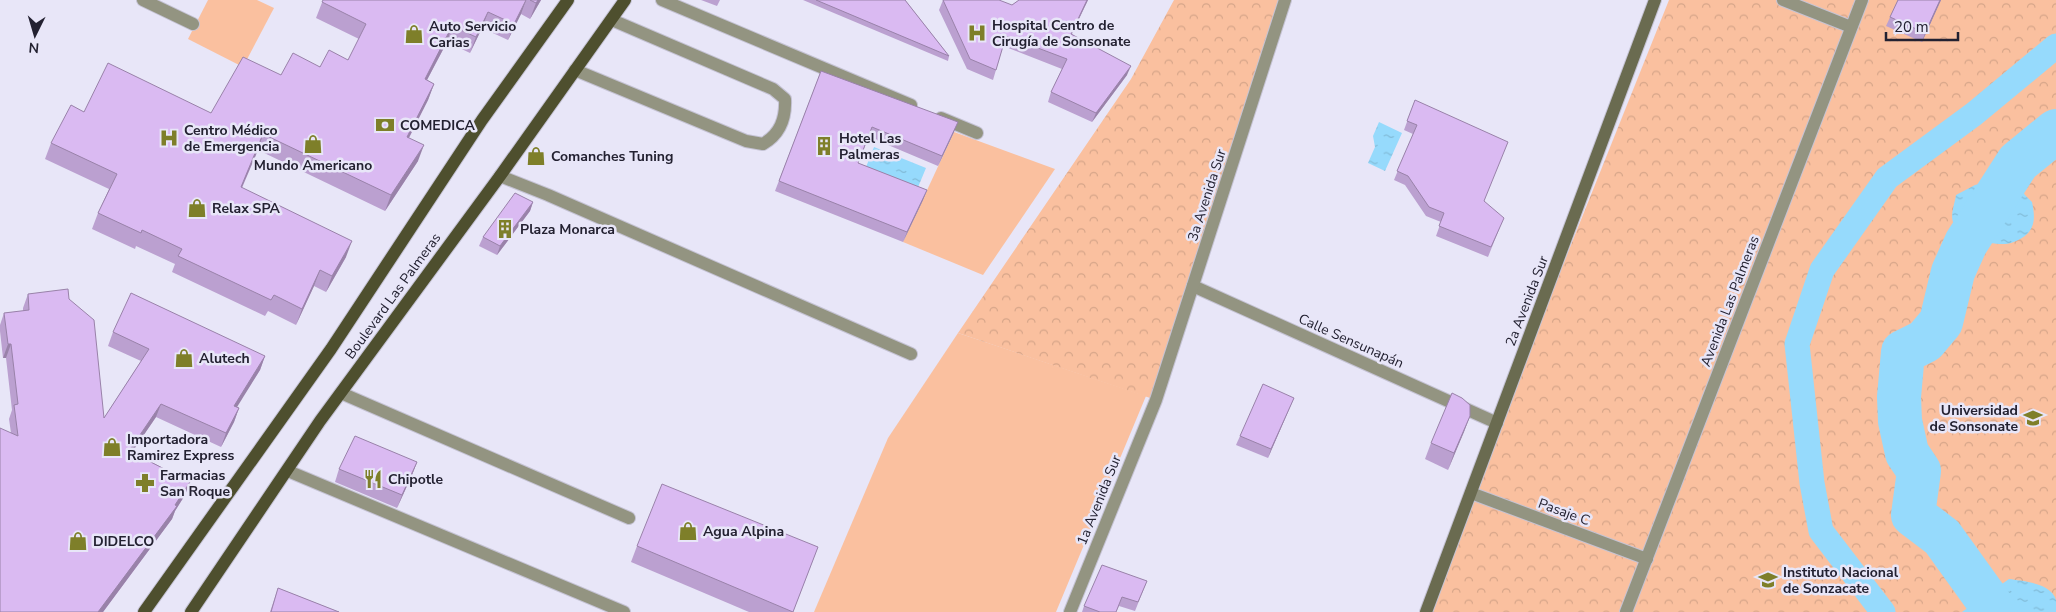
<svg xmlns="http://www.w3.org/2000/svg" width="2056" height="612" font-family="'Nunito Sans',sans-serif">
<style>
.green{fill:#fac09f}
.park{fill:url(#park-crowns)}
.water{fill:url(#water-ripples)}
.lines{fill:none;stroke-linecap:round;stroke-linejoin:round}
.canal{stroke:#96dafc;stroke-width:25}
.river{stroke:#96dafc;stroke-width:44}
.lane-casing{stroke:#c5c3d4;stroke-width:14}
.street-casing{stroke:#c5c3d4;stroke-width:14}
.secondary-casing{stroke:#c5c3d4;stroke-width:14}
.primary-casing{stroke:#c5c3d4;stroke-width:14}
.lane{stroke:#939481;stroke-width:12}
.street{stroke:#939481;stroke-width:12}
.secondary{stroke:#6a6b50;stroke-width:12}
.primary{stroke:#4e4f2e;stroke-width:12}
.wall{fill:#bba0d0}
.shaded-wall{fill:#9982a9}
.building{fill:#dabaf2;stroke:#9982a9}
.labels{text-anchor:middle;dominant-baseline:central;stroke-width:5;stroke-linejoin:round;paint-order:stroke}
.poi-label{font-size:14px;font-weight:bold;fill:#232131;stroke:#e8e6f8;text-anchor:start}
.street-label{font-size:14px;fill:#232131;stroke:#e8e6f8}
</style>
<defs>
<pattern id="park-crowns" width="20" height="18" patternUnits="userSpaceOnUse" patternTransform="scale(1.25)"><rect width="20" height="18" fill="#fac09f"/><path d="M2 6a3 3 0 1 1 6 0M12 15a3 3 0 1 1 6 0" fill="none" stroke="#d6a589"/></pattern>
<pattern id="water-ripples" width="26" height="14" patternUnits="userSpaceOnUse" patternTransform="scale(1.25)"><rect width="26" height="14" fill="#96dafc"/><path d="M2 4q2-2 4 0t4 0M15 11q2-2 4 0t4 0" fill="none" stroke="#81bbd8"/></pattern>
</defs>
<rect width="100%" height="100%" fill="#e8e6f8"/>
<g class="green">
<path d="M208 0H257L274 8 243 67 188 39Z"/>
<path d="M954 132 1055 169 983 275 903 242Z"/>
<path d="M958 333 1146 396 1056 612H814L888 438Z"/>
</g>
<g class="park">
<path d="M1174 0H1285L1156 400 958 333 1131 79Z"/>
<path d="M1669 0H2056V612H1424Z"/>
</g>
<g class="water">
<path d="M2056 113V146L2031 167 2021 188 2025 195 2032 202C2034 212 2036 223 2029 232 2024 238 2012 244 2005 244 1991 245 1958 237 1953 222 1950 215 1955 203 1956 195L1975 185 1994 180C2011 153 2027 128 2056 113Z"/>
<path d="M1379 122 1402 133 1385 171 1368 163 1375 147 1373 136Z"/>
<path d="M874 147 926 168 916 192 864 172Z"/>
<path d="M2009 579C2023 581 2051 583 2056 600 2056 603 2056 608 2056 612H1962Z"/>
</g>
<g class="lines">
<path class="canal" d="M1883 612 1821 531 1812 483 1797 344 1822 270 1887 178 1974 114 2056 46"/>
<path class="river" d="M1996 612 1942 537 1913 515 1919 471 1907 453 1900 421 1899 397 1903 352 1925 341 1941 322 1953 272 1966 243 2018 162 2056 131"/>
<g class="lane-casing">
<g id="lane">
<path d="M662 0 911 105"/>
<path d="M575 70 746 141 763 144C780 134 786 119 785 99L773 89 612 20"/>
<path d="M941 118 977 133"/>
<path d="M341 393 629 518"/>
</g>
</g>
<g class="street-casing">
<g id="street">
<path d="M143 0 193 24"/>
<path d="M1783 0 1851 27"/>
<path d="M500 176 548 195 911 354"/>
<path d="M1193 286 1497 423"/>
<path d="M288 471 624 612"/>
<path d="M1471 493 1647 559"/>
<path d="M1070 612 1156 400 1285 0"/>
<path d="M1626 612 1862 0"/>
</g>
</g>
<g class="secondary-casing">
<path id="secondary" d="M1426 612 1655 0"/>
</g>
<g class="primary-casing">
<g id="primary">
<path d="M144 612 331 349 482 120 568 0"/>
<path d="M191 612 320 421 500 176 625 0"/>
</g>
</g>
<use href="#lane" class="lane"/>
<use href="#street" class="street"/>
<use href="#secondary" class="secondary"/>
<use href="#primary" class="primary"/>
</g>
<g class="wall">
<path d="M323 0H541L530 19 521 14 508 40 482 28 470 53 447 42 427 80 434 84 428 100 409 138 418 161 385 211 258 150 242 188 346 257 326 292 314 286 296 325 268 311 265 316 172 272 175 264 136 246 135 249 92 229 98 213 109 189 45 159 51 143 84 112 211 113 281 75 348 60 359 39 316 18Z"/>
<path d="M701 0H720L717 6Z"/>
<path d="M803 0H905L949 56 948 61Z"/>
<path d="M943 0 1012 5 1019 0H1088L1072 34 1127 75 1092 122 1048 102 1051 92 1062 69 1003 46 993 80 967 69 939 10Z"/>
<path d="M1898 0H1941L1922 42 1886 26Z"/>
<path d="M821 71 954 132 938 166 869 137 858 163 927 190 923 200 903 242 775 191Z"/>
<path d="M1415 100 1500 227 1488 257 1436 236 1441 222 1426 216 1405 185 1394 180 1413 134 1404 130Z"/>
<path d="M533 202 530 211 497 255 479 246 483 237Z"/>
<path d="M28 294 69 299 104 418 141 361 108 346 113 332 265 356 260 370 236 407 239 408 234 422 221 447 156 417 132 452 190 482 185 495 175 511 172 519 103 612H0L11 433 9 419 12 410 6 358H3L0 331V325L4 313 23 311V308Z"/>
<path d="M1294 398 1268 458 1236 445 1240 436Z"/>
<path d="M1470 416 1448 470 1425 459 1431 443Z"/>
<path d="M417 462 412 475 397 508 335 482 339 469Z"/>
<path d="M637 546 818 547 793 612H749L631 562Z"/>
<path d="M1147 581 1135 611 1119 606 1116 612H1082L1084 606Z"/>
<path d="M278 588 339 612H270Z"/>
</g>
<g class="shaded-wall">
<path d="M526 0 521 14 508 40 514 24Z"/>
<path d="M538 0H541L530 19 536 3Z"/>
<path d="M1087 0H1088L1067 43 1071 34Z"/>
<path d="M1940 0H1941L1922 42 1925 33Z"/>
<path d="M488 12 482 28 470 53 476 37Z"/>
<path d="M452 26 447 42 419 95 425 79Z"/>
<path d="M1131 66 1127 75 1092 122 1096 113Z"/>
<path d="M434 84 428 100 401 153 407 137Z"/>
<path d="M958 122 954 132 938 166 942 156Z"/>
<path d="M263 134 258 150 235 203 241 187Z"/>
<path d="M424 145 418 161 385 211 391 195Z"/>
<path d="M927 190 923 200 903 242 907 232Z"/>
<path d="M533 202 530 211 497 255 500 246Z"/>
<path d="M352 241 346 257 326 292 332 276Z"/>
<path d="M320 270 314 286 296 325 302 309Z"/>
<path d="M8 344H11L6 358H3Z"/>
<path d="M265 356 260 370 229 420 234 406Z"/>
<path d="M1294 398 1290 407 1268 458 1271 449Z"/>
<path d="M161 404 156 417 124 464 129 451Z"/>
<path d="M239 408 234 422 221 447 226 433Z"/>
<path d="M1470 416 1464 432 1448 470 1454 453Z"/>
<path d="M417 462 412 475 397 508 402 495Z"/>
<path d="M190 482 185 495 175 511 172 519 103 612H98L175 505Z"/>
</g>
<g class="building">
<path d="M323 0H526L514 24 488 12 476 37 452 26 425 79 434 84 407 137 424 145 391 195 263 134 241 187 352 241 332 276 320 270 302 309 274 295 271 300 178 256 182 249 142 230 141 233 98 213 117 174 51 143 71 105 84 112 108 63 211 113 243 57 281 75 293 53 320 67 329 50 348 60 366 24 322 2Z"/>
<path d="M530 0H538L536 3Z"/>
<path d="M816 0H905L949 56Z"/>
<path d="M943 0H999L1012 5 1019 0H1087L1071 34 1131 66 1096 113 1051 92 1067 59 1006 36 996 70 970 59Z"/>
<path d="M1898 0H1940L1925 33 1890 17Z"/>
<path d="M821 71 958 122 942 156 872 127 858 163 927 190 907 232 779 181Z"/>
<path d="M1415 100 1508 142 1484 201 1504 218 1491 247 1439 226 1444 213 1429 207 1408 176 1397 171 1417 125 1407 121Z"/>
<path d="M515 193 533 202 500 246 483 237Z"/>
<path d="M68 289 69 299 94 320 104 418 149 349 113 332 131 293 265 356 234 406 239 408 226 433 161 404 129 451 190 482 175 505 177 506 98 612H0V428L18 436 14 405 18 404 11 344H8L4 313 29 310 28 294Z"/>
<path d="M1263 384 1294 398 1271 449 1240 436Z"/>
<path d="M1452 393 1462 398 1470 405V416L1454 453 1431 443Z"/>
<path d="M355 436 417 462 402 495 339 469Z"/>
<path d="M662 484 818 547 793 612 637 546Z"/>
<path d="M1102 565 1147 581 1138 602 1122 597 1116 612H1100L1084 606Z"/>
<path d="M278 588 339 612H271Z"/>
</g>
<defs>
<g id="hospital-bare" transform="scale(1.5)"><path d="M-5-5h3v3.5h4V-5h3V5h-3V1.5h-4V5h-3Z" fill="#7e7f29" stroke="#e8e6f8" stroke-width="2.5" paint-order="stroke"/></g>
<g id="shop-bare" transform="scale(1.5)"><path d="M-5-2.5h2.3a2.7 3.5 0 0 1 5.4 0H5L5.5 6h-11ZM-1.5-2.5h3a1.5 2.3 0 0 0-3 0Z" fill="#7e7f29" stroke="#e8e6f8" stroke-width="2.5" paint-order="stroke"/></g>
<g id="bank-bare" transform="scale(1.5)"><path d="M-6-4H6V4H-6ZM0-2.3a2.3 2.3 0 1 0 0 4.6a2.3 2.3 0 1 0 0-4.6Z" fill="#7e7f29" stroke="#e8e6f8" stroke-width="2.5" paint-order="stroke"/></g>
<g id="building-bare" transform="scale(1.5)"><path d="M-4-6H4V6H1V3H-1V6H-4ZM-2.5-4.3h1.7v1.8h-1.7ZM.8-4.3h1.7v1.8H.8ZM-2.5-1h1.7V.8h-1.7ZM.8-1h1.7V.8H.8Z" fill="#7e7f29" stroke="#e8e6f8" stroke-width="2.5" paint-order="stroke"/></g>
<g id="university-bare" transform="scale(1.5)"><path d="M0-5L7-2L0 1L-7-2ZM-4 1L0 2.5L4 1V4Q0 6-4 4Z" fill="#7e7f29" stroke="#e8e6f8" stroke-width="2.5" paint-order="stroke"/></g>
<g id="restaurant-bare" transform="scale(1.5)"><path d="M-5-6h1v4h1v-4h1v4h1v-4h1v5L-1.5 .5V6h-2V.5L-5-1ZM5-6V6H3V1.5H1.5Q1.5-4 5-6Z" fill="#7e7f29" stroke="#e8e6f8" stroke-width="2.5" paint-order="stroke"/></g>
<g id="pharmacy-bare" transform="scale(1.5)"><path d="M-2-6h4v4h4v4h-4v4h-4v-4h-4v-4h4Z" fill="#7e7f29" stroke="#e8e6f8" stroke-width="2.5" paint-order="stroke"/></g>
<g id="school-bare" transform="scale(1.5)"><path d="M0-5L7-2L0 1L-7-2ZM-4 1L0 2.5L4 1V4Q0 6-4 4Z" fill="#7e7f29" stroke="#e8e6f8" stroke-width="2.5" paint-order="stroke"/></g>
</defs>
<g fill-rule="evenodd">
<use href="#hospital-bare" x="977" y="33"/>
<use href="#shop-bare" x="414" y="34"/>
<use href="#bank-bare" x="385" y="125"/>
<use href="#hospital-bare" x="169" y="138"/>
<use href="#shop-bare" x="313" y="144"/>
<use href="#building-bare" x="824" y="146"/>
<use href="#shop-bare" x="536" y="156"/>
<use href="#shop-bare" x="197" y="208"/>
<use href="#building-bare" x="505" y="229"/>
<use href="#shop-bare" x="184" y="358"/>
<use href="#university-bare" x="2033" y="418"/>
<use href="#shop-bare" x="112" y="447"/>
<use href="#restaurant-bare" x="373" y="479"/>
<use href="#pharmacy-bare" x="145" y="483"/>
<use href="#shop-bare" x="688" y="531"/>
<use href="#shop-bare" x="78" y="541"/>
<use href="#school-bare" x="1768" y="580"/>
</g>
<g class="labels">
<g class="poi-label">
<text x="992" y="25">Hospital Centro de<tspan x="992" dy="16">Cirugía de Sonsonate</tspan></text>
<text x="429" y="26">Auto Servicio<tspan x="429" dy="16">Carias</tspan></text>
<text x="400" y="125">COMEDICA</text>
<text x="184" y="130">Centro Médico<tspan x="184" dy="16">de Emergencia</tspan></text>
<text x="839" y="138">Hotel Las<tspan x="839" dy="16">Palmeras</tspan></text>
<text x="551" y="156">Comanches Tuning</text>
<text x="313" y="165" text-anchor="middle">Mundo Americano</text>
<text x="212" y="208">Relax SPA</text>
<text x="520" y="229">Plaza Monarca</text>
<text x="199" y="358">Alutech</text>
<text x="2018" y="410" text-anchor="end">Universidad<tspan x="2018" dy="16">de Sonsonate</tspan></text>
<text x="127" y="439">Importadora<tspan x="127" dy="16">Ramirez Express</tspan></text>
<text x="160" y="475">Farmacias<tspan x="160" dy="16">San Roque</tspan></text>
<text x="388" y="479">Chipotle</text>
<text x="703" y="531">Agua Alpina</text>
<text x="93" y="541">DIDELCO</text>
<text x="1783" y="572">Instituto Nacional<tspan x="1783" dy="16">de Sonzacate</tspan></text>
</g>
<g class="street-label">
<text transform="translate(1207 195) rotate(-72)">3a Avenida Sur</text>
<text transform="translate(393 296) rotate(-54)">Boulevard Las Palmeras</text>
<text transform="translate(1527 301) rotate(-69)">2a Avenida Sur</text>
<text transform="translate(1730 301) rotate(-69)">Avenida Las Palmeras</text>
<text transform="translate(1351 341) rotate(24)">Calle Sensunapán</text>
<text transform="translate(1099 500) rotate(-68)">1a Avenida Sur</text>
<text transform="translate(1564 512) rotate(20)">Pasaje C</text>
</g>
</g>
<g transform="translate(35 35) rotate(185)" stroke="#e8e6f8" stroke-width="4" paint-order="stroke">
<path d="M0-4L9 19L0 12L-9 19Z" fill="#232131"/>
<text y="-8" font-size="14" font-weight="bold" text-anchor="middle" fill="#232131">N</text>
</g>
<path d="M1886 32v8h72v-8" fill="none" stroke="#232131" stroke-width="2.5"/>
<text x="1894" y="32" font-size="15" fill="#232131" stroke="#e8e6f8" stroke-width="4" paint-order="stroke">20 m</text>
</svg>
